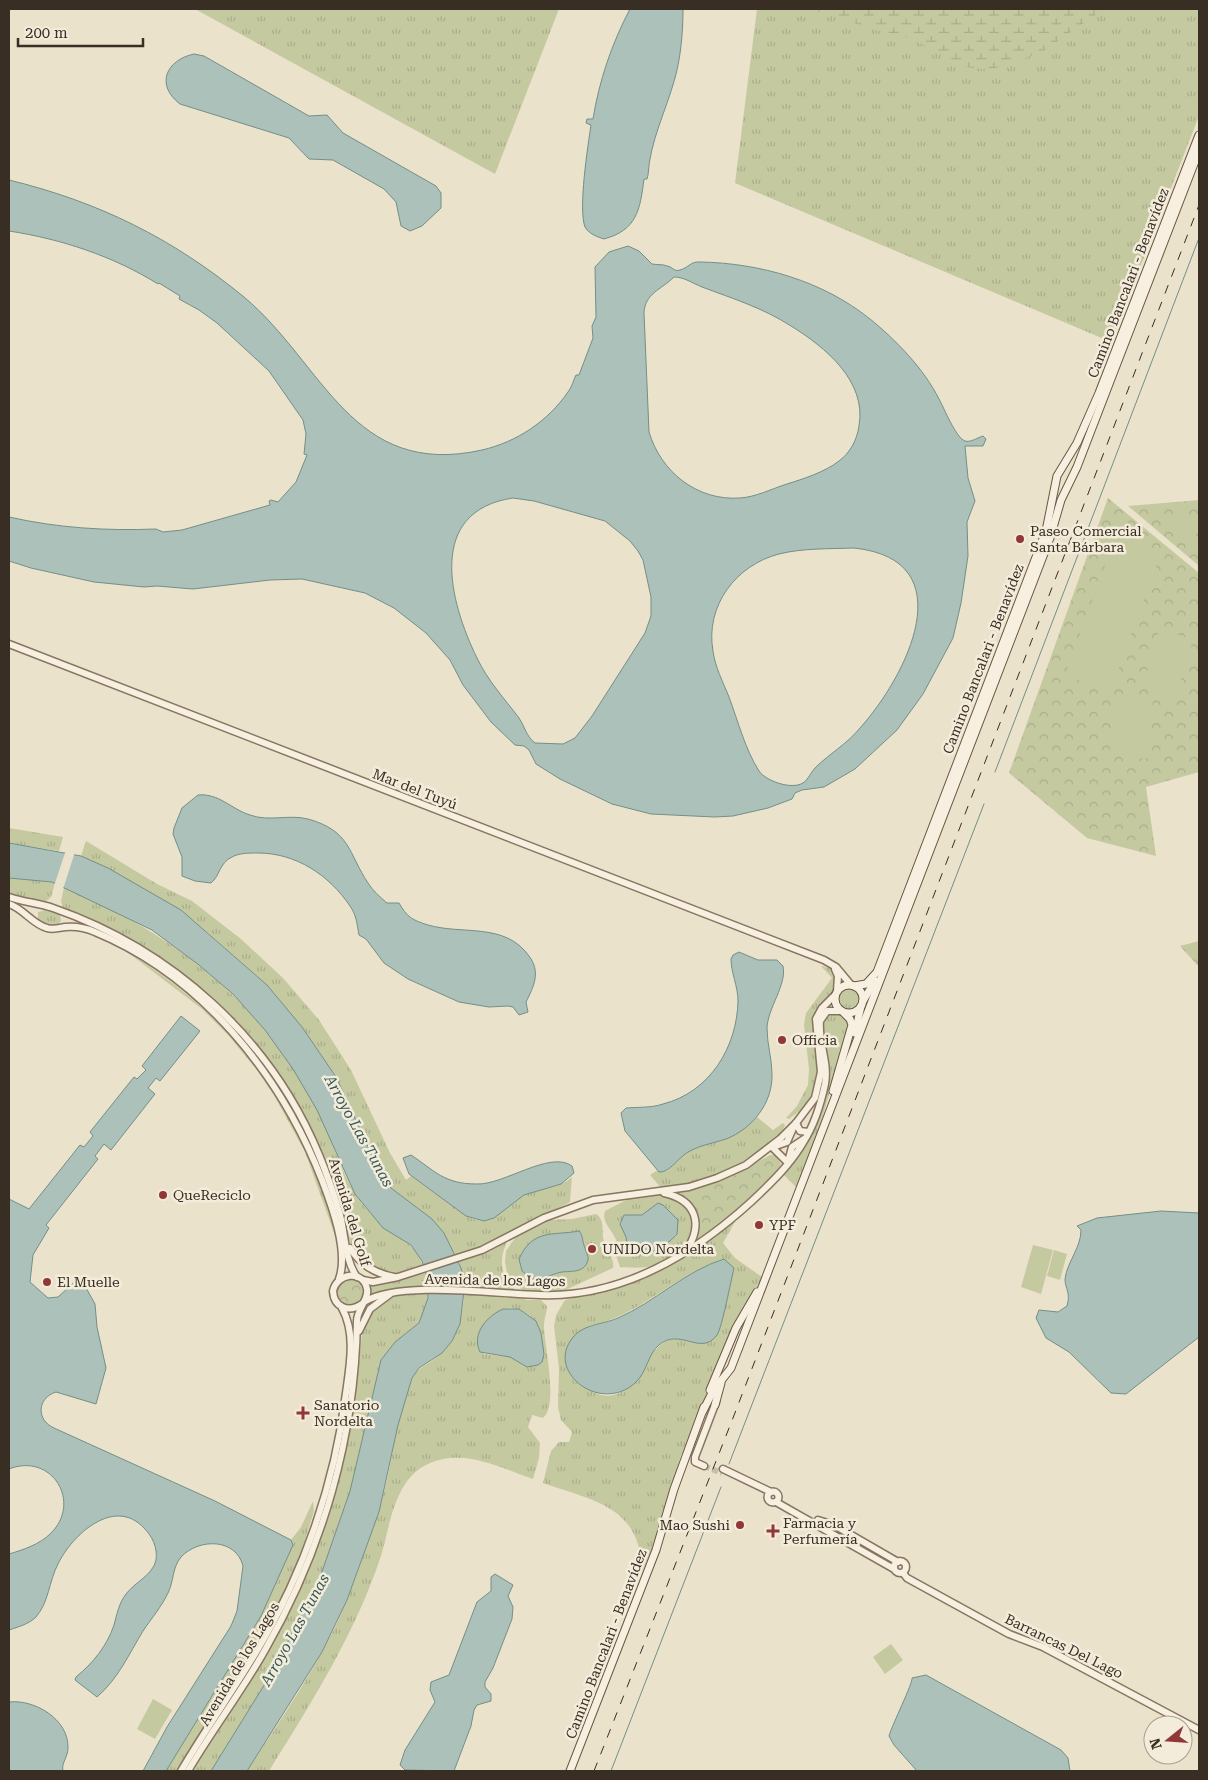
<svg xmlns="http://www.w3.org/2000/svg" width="1208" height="1780" font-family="'Roboto Serif',serif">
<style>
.grass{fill:url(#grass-tufts);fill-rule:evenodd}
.wetland{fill:url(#wetland-marsh)}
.park{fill:url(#park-crowns)}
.garden{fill:#c5c9a0}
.water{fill:#acc1ba;stroke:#738f87;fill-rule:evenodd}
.pier{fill:#ebe2cc}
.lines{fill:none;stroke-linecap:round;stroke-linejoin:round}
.stream{stroke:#738f87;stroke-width:1}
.tertiary-tunnel{stroke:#c7beaa;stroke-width:6;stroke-dasharray:6 3;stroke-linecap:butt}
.tertiary-casing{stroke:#877561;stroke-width:9}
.secondary-casing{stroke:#695644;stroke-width:9}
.tertiary{stroke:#f7efdf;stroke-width:6}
.secondary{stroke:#f7efdf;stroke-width:7}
.rail{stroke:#392e23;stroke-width:1;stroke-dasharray:9 9;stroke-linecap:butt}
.poi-dot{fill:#913738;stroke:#f3ecdb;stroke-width:2}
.labels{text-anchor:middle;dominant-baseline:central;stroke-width:5;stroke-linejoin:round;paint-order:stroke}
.street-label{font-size:14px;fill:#392e23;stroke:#f3ecdb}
.poi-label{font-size:14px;fill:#392e23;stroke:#f3ecdb;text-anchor:start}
.water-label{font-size:15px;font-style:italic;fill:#345855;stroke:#f3ecdb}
</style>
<defs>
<pattern id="grass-tufts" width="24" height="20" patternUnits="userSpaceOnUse" patternTransform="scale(1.25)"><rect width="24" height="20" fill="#c5c9a0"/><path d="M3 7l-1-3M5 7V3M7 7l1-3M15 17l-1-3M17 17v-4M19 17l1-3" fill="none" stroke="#aaad8a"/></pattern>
<pattern id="wetland-marsh" width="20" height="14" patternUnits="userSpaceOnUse" patternTransform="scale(1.25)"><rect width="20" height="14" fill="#c5c9a0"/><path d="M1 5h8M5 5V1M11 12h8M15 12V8" fill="none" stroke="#aaad8a"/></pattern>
<pattern id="park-crowns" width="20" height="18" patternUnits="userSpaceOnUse" patternTransform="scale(1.25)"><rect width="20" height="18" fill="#c5c9a0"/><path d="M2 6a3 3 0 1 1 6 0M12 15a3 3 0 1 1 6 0" fill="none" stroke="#aaad8a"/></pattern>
</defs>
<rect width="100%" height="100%" fill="#ebe2cc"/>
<g class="grass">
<path d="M195 9H559L495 174Z"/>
<path d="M757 9H1199V116L1111 342 735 183Z"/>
<path d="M9 828 63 837 59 851 9 843Z"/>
<path d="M86 841 157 884 192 901 241 939 283 978 319 1020 351 1070 390 1153 406 1180 411 1176 466 1216C472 1218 478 1222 485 1220 502 1216 510 1202 524 1195 539 1187 558 1189 572 1177L570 1202 481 1249 456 1256 432 1219 391 1188 370 1151 336 1077 302 1027 267 985 208 933 81 856Z"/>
<path d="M9 878 38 879 55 883 51 897 44 903 9 895Z"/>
<path d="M64 887C172 933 265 1003 318 1110 331 1137 339 1167 355 1193 364 1208 377 1221 391 1232 406 1244 417 1245 423 1267 399 1274 381 1279 361 1258 346 1243 344 1218 338 1199 332 1183 326 1165 319 1150 310 1131 296 1113 285 1095 273 1076 263 1054 249 1037 201 978 135 937 64 911L61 901Z"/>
<path d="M49 909 60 915 61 921 57 926 49 927 38 921V912Z"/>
<path d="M126 951C238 1020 308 1115 338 1244L305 1152 275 1097 256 1069 229 1036 202 1009Z"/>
<path d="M821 966 833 969 837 982 832 994 821 1005 814 1016 818 1074 813 1096 805 1107 789 1119 786 1118 797 1106 808 1085 809 1069 804 1025 806 1013 832 978Z"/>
<circle cx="849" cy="999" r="12"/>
<path d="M837 1011 850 1023 814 1146 796 1187 783 1174 792 1163 830 1079C833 1057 817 1034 827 1014Z"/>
<path d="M757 1117 773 1130 783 1123 785 1125C783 1132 776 1138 771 1143 739 1171 702 1182 662 1189L650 1175 656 1171H667C673 1164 679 1157 687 1152 714 1137 732 1142 757 1117Z"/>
<path d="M664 1194C670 1197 680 1199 685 1204 707 1229 680 1259 655 1266 646 1268 629 1268 620 1267L614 1250 616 1240C613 1230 601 1223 605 1211L634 1196Z"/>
<path d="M596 1214C606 1221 601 1232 604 1241 606 1251 615 1258 613 1268L561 1292 525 1291 515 1285 507 1273 505 1262 506 1251 515 1238 520 1234 549 1220 572 1219Z"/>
<path d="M737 1218 723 1243 735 1258 762 1277 729 1338 685 1451 681 1455 656 1540 642 1572C641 1506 594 1501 543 1483L551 1451 559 1442H569L572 1432 561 1420 558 1407 559 1369 554 1326 556 1315 565 1300C575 1297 585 1297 595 1293 652 1274 689 1256 737 1218ZM724 1259 689 1341C654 1328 646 1373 624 1390 602 1407 574 1382 565 1363L589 1326C640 1316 675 1274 724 1259Z"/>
<path d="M508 1240C498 1258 500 1279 517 1291L464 1289 459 1261Z"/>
<path d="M426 1273 428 1288 370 1295 369 1284 407 1278Z"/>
<path d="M403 1293H428L426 1307 419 1323 395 1342 381 1360 350 1491 318 1583 271 1674 211 1771H191L303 1582 331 1504 342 1462 357 1381 363 1324 378 1305 391 1296Z"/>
<path d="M464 1294 513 1295 527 1300H541L547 1306C547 1312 544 1319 544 1325 544 1345 559 1405 543 1418L532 1415 528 1427 540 1443 539 1458 533 1479C498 1467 460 1446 424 1466 394 1483 390 1526 381 1556 355 1634 312 1702 269 1771H247C278 1724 311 1676 336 1625 353 1589 365 1550 378 1512 393 1469 394 1422 411 1380 416 1369 425 1366 433 1360 455 1344 463 1320 464 1294ZM511 1308C528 1312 535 1317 541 1333L527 1367 510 1357 484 1354 477 1343C480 1325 492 1310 511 1308Z"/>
<path d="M313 1501 314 1511 299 1559 278 1607 261 1639 177 1771H166L261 1616 292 1547 291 1540 301 1527Z"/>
</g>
<path class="wetland" d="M810 9H1104L1042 52 990 70 966 67 910 38 879 31Z"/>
<g class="park">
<path d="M1108 498 1199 573V772L1146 787 1156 856 1087 838 1009 773Z"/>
<path d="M1199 500 1198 565 1128 506Z"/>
<path d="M1199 941V967L1180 946Z"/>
<path d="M770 1155H775L781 1164C764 1194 723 1223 695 1242 703 1221 697 1201 675 1193L734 1175Z"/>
<circle cx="350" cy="1292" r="15"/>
</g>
<g class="garden">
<path d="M1180 517 1198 532 1191 540 1173 526Z"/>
<path d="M1116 536 1161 553 1110 692 1065 675Z"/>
<path d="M1159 629 1193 639 1176 697 1143 687Z"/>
<path d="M1117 695 1153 699 1146 759 1110 754Z"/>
<path d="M1033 1245 1053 1250 1041 1294 1021 1287Z"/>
<path d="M1054 1250 1067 1254 1060 1280 1047 1276Z"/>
<path d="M891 1644 903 1660 885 1674 873 1657Z"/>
<path d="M153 1699 172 1710 155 1739 137 1729Z"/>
</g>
<g class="water">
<path d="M630 9H683C683 31 681 56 675 78 666 111 650 141 648 175L647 179H644C640 210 637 230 604 239 597 237 588 233 585 227 578 209 588 145 591 125L586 123 587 119H593C599 81 612 43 630 9Z"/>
<path d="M194 54 204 56 309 116 327 115 343 133 436 186 441 193V208L422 226 410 231 401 226 396 202 384 189 333 160 309 159 289 138 180 104C155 85 166 60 194 54Z"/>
<path d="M9 180C99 202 172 238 244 297 324 364 352 479 482 450 517 442 548 421 568 392 572 387 573 381 576 375H579L593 338 592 326 596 317 595 267 609 252 628 246 639 251 652 264C657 265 663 264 667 266 673 267 674 272 680 270 688 268 691 261 700 262 760 263 823 281 870 319 896 340 924 369 939 399 944 408 956 438 965 441 970 443 979 437 983 436L986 439 983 446H965L968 478 975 501 967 522 968 556 961 603 953 638 923 694 897 730 855 769 824 787 802 790 795 793 792 799 768 808 733 816 715 817 651 814 612 804 560 779 536 764 529 750 524 746 515 745 491 722 463 685 450 660 426 633 394 608 365 593 302 579 270 580 193 589 157 586 144 587 94 582 31 568 9 561V517C58 528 106 531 156 529L163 532 182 530 270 505 269 501 271 500 278 502 296 482 307 455 304 454 306 434 303 420 269 371 217 323 199 310 179 299 180 296 159 283 158 284C113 256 61 239 9 231ZM674 277C684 277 692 283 702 287 734 299 763 308 791 326 825 347 867 381 859 426 857 440 850 453 839 461 825 472 803 479 787 484 771 489 756 497 740 498 697 501 661 472 649 432L644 313C645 293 661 290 674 277ZM513 498 534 501 605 521 630 541 638 551 643 560 651 597V616L645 633 592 716 575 738 563 744 535 743C526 736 525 727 519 718 504 698 488 681 477 658 449 601 426 511 513 498ZM854 548C966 560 906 677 860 728 847 744 829 754 815 768 811 772 808 780 803 783 791 790 766 781 759 771 745 749 738 721 729 697 723 682 715 667 713 651 705 606 736 565 779 554 803 548 829 549 854 548Z"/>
<path d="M198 795C219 793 231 809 250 815 269 822 289 814 308 819 351 831 348 853 368 883 373 891 380 897 387 903H399C407 917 412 920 428 925 462 935 505 922 529 956 541 972 534 986 526 1002L528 1012 519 1015 513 1007 508 1006 489 1007 459 1002 408 979 384 963 366 939 359 935C357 925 357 916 350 906 329 875 296 853 258 853 249 853 239 853 232 857 219 863 220 876 211 883L195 881 182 876V857L173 834 174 828 182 808Z"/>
<path d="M9 843 81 856 108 868 181 910 267 985 302 1027 336 1077 370 1151 391 1188 432 1219 444 1233 461 1268 465 1283 460 1324 452 1341 442 1353 419 1368 412 1378 398 1425 379 1512 347 1600 322 1652 247 1771H211L271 1674 318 1583 350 1491 381 1360 395 1342 419 1323 428 1298 427 1277 422 1261 411 1245 383 1228 355 1194 317 1110 293 1069 265 1030 233 994 199 965 152 930 52 882 9 878Z"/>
<path d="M739 952 758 960H777L783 966C787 985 768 1007 767 1028 767 1044 772 1059 772 1074 773 1103 752 1129 726 1139 714 1143 701 1145 690 1151 679 1156 670 1173 659 1172L625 1131 621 1113 626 1108C638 1107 651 1108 663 1104 710 1092 737 1047 738 1001 738 986 731 973 731 959L733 955Z"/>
<path d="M181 1016 200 1031 160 1081 156 1078 148 1088 155 1094 111 1150 104 1144 95 1156 98 1159 46 1225 49 1228 33 1255 30 1282 48 1298 58 1297 80 1277 95 1304 97 1327 106 1368 96 1404 56 1392C37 1398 36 1420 54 1428L215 1501 291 1540 293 1545 261 1616 166 1771H143L167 1727 231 1626 237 1611 243 1566C236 1538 199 1538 181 1557 172 1568 174 1581 168 1593 162 1606 151 1619 143 1631 129 1654 118 1679 97 1697L75 1680 76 1677C93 1663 107 1646 114 1625 117 1614 119 1603 126 1594 135 1582 153 1575 156 1560 158 1548 152 1536 144 1528 114 1496 72 1535 58 1564 49 1581 49 1602 36 1617 29 1624 18 1627 9 1630V1554C23 1550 40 1544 50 1534 83 1503 52 1452 9 1469V1199L29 1209 80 1145 84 1147 93 1136 90 1132 134 1077 137 1079 146 1070 142 1066Z"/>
<path d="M411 1155C435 1171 444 1184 477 1184 504 1185 550 1150 572 1166L574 1173 561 1184 524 1195 494 1218 484 1221 466 1216 409 1174 403 1158Z"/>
<path d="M658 1203 663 1205 678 1220 677 1234C667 1246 644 1260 628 1252L626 1237 620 1224 624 1215H642Z"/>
<path d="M1161 1211 1199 1213V1337L1126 1394 1111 1393 1069 1352 1046 1338 1036 1318 1039 1310 1058 1312 1067 1306C1071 1292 1065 1289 1065 1279 1067 1262 1081 1248 1081 1230L1077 1226 1097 1218Z"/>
<path d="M579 1231C583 1235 582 1240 584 1245 585 1250 589 1256 588 1260 585 1273 571 1271 562 1272 546 1275 539 1286 522 1271L519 1259C533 1228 553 1236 579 1231Z"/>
<path d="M724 1259 734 1268C731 1280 722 1328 717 1335 701 1357 680 1327 659 1345 648 1354 647 1371 637 1381 617 1402 583 1396 569 1372 563 1362 564 1349 571 1340 581 1324 602 1325 618 1318 655 1302 685 1271 724 1259Z"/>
<path d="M503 1309H519L536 1321 541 1333 544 1354 542 1362 538 1365 527 1367 510 1357 480 1352C471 1334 487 1316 503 1309Z"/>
<path d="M495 1574 513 1585 508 1596 513 1607 512 1619 493 1668 485 1682V1687L491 1694V1701L477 1705 474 1710 471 1726 454 1771 405 1770 400 1765 405 1750 435 1702 430 1690 431 1682 449 1675 477 1602 491 1591V1577Z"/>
<path d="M926 1675 1061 1750 1068 1758 1070 1771H917L894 1745 889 1736C892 1725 913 1683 912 1678Z"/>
<path d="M9 1702C34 1699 69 1719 68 1748 68 1757 61 1763 63 1771H9Z"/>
</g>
<path class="pier" d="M66 850 75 852 63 889 54 886Z"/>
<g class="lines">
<g class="stream">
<path d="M995 772 1199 238"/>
<path d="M729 1464 984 804"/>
<path d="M611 1771 721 1487"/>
</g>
<path class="tertiary-tunnel" d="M704 1466 722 1473"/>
<g class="tertiary-casing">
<g id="tertiary">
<path d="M9 644 824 960 836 967 851 985"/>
<path d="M9 897C23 902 39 903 53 908 171 949 271 1038 319 1155 327 1174 334 1195 340 1215 345 1234 345 1261 357 1277"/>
<path d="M9 904C24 909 32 924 47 928 53 930 59 928 65 927 75 926 86 928 95 932 202 976 281 1075 322 1180 332 1206 349 1252 339 1279"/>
<path d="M835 969 838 976 837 991"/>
<path d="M796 1123 800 1131 808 1132"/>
<path d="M772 1147 788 1163"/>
<path d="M773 1147 787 1142 794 1126"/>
<path d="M788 1162 792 1147 804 1139"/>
<path d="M664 1193C696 1200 704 1224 686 1251"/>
<path d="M350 1248C361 1265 374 1273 394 1277"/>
<path d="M363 1280 373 1282 398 1277 482 1250 544 1218 593 1200 689 1187 717 1178 746 1165 780 1139 796 1123 815 1098 821 1072 816 1019 822 1008 835 995"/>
<path d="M364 1302C400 1280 496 1294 540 1295 622 1298 694 1254 752 1201 771 1183 791 1164 804 1141 814 1125 821 1103 825 1084 829 1062 818 1043 820 1021L827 1011H841"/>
<path d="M359 1331 370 1309 390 1294"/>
<path d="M704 1466 695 1462V1457L716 1402"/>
<path d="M723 1469 771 1492"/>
<circle cx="773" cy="1497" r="5.5"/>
<path d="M776 1502 894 1569"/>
<path d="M818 1520 834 1525 898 1562"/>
<circle cx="900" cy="1567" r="6"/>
<path d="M903 1573 907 1578 1009 1634 1043 1647 1199 1730"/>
<path d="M181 1771C205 1730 233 1691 258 1649 304 1572 335 1483 346 1393 350 1365 356 1333 342 1308"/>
<path d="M188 1771C212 1730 242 1691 265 1650 323 1549 355 1437 357 1321 357 1309 369 1300 367 1289 363 1269 337 1273 333 1291 334 1308 349 1313 362 1304"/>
</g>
</g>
<g class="secondary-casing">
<g id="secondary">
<circle cx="849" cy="999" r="14"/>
<path d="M854 986 866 984 877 972 1046 531 1057 476 1077 443 1099 393 1199 135"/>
<path d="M863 1001 875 981"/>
<path d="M855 1033 861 1006"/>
<path d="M833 1091 852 1025 850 1019 843 1012"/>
<path d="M710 1390 736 1328 757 1292"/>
<path d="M715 1405 721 1383"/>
<path d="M703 1411 713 1391 731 1368 1050 538 1061 500 1077 467 1199 151"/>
<path d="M570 1771 656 1550 674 1489 704 1407"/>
</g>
</g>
<use href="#tertiary" class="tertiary"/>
<use href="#secondary" class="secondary"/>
<path class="rail" d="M594 1771 733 1418 1199 205"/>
</g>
<g class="poi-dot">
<circle cx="1020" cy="539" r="5"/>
<circle cx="782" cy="1040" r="5"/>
<circle cx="163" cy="1195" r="5"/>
<circle cx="759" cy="1225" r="5"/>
<circle cx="592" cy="1249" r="5"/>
<circle cx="47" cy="1282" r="5"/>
<path d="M300.5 1405.5h5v5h5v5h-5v5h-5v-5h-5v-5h5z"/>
<circle cx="740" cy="1525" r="5"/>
<path d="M770.5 1523.5h5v5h5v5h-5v5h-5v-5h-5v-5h5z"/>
</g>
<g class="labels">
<g class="street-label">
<text transform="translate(1128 283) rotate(-69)">Camino Bancalari - Benavídez</text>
<text transform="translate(983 659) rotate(-69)">Camino Bancalari - Benavídez</text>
<text transform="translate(415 789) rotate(21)">Mar del Tuyú</text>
<text transform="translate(350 1212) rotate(73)">Avenida del Golf</text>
<text transform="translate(495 1280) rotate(1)">Avenida de los Lagos</text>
<text transform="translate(606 1644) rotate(-69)">Camino Bancalari - Benavídez</text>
<text transform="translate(1064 1646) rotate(26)">Barrancas Del Lago</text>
<text transform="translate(239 1664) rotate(-59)">Avenida de los Lagos</text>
</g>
<g class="poi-label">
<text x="1030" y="531">Paseo Comercial<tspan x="1030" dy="16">Santa Bárbara</tspan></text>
<text x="792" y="1040">Officia</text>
<text x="173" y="1195">QueReciclo</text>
<text x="769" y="1225">YPF</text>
<text x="602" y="1249">UNIDO Nordelta</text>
<text x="57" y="1282">El Muelle</text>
<text x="314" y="1405">Sanatorio<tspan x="314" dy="16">Nordelta</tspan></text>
<text x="783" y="1523">Farmacia y<tspan x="783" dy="16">Perfumería</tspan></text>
<text x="730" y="1525" text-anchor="end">Mao Sushi</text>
</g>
<g class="water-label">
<text transform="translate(359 1131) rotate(61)">Arroyo Las Tunas</text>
<text transform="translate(295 1630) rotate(-61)">Arroyo Las Tunas</text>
</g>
</g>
<rect width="1208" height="1780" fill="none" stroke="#392e23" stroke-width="20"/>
<g transform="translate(1168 1740) rotate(253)"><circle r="24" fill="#f3ecdb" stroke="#a9a091"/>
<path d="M0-4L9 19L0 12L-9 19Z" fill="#913738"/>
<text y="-8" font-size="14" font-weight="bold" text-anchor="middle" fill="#392e23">N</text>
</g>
<path d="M18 38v8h125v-8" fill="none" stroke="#392e23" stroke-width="2.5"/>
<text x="25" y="38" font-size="15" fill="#392e23" stroke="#f3ecdb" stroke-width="4" paint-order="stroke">200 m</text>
</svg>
